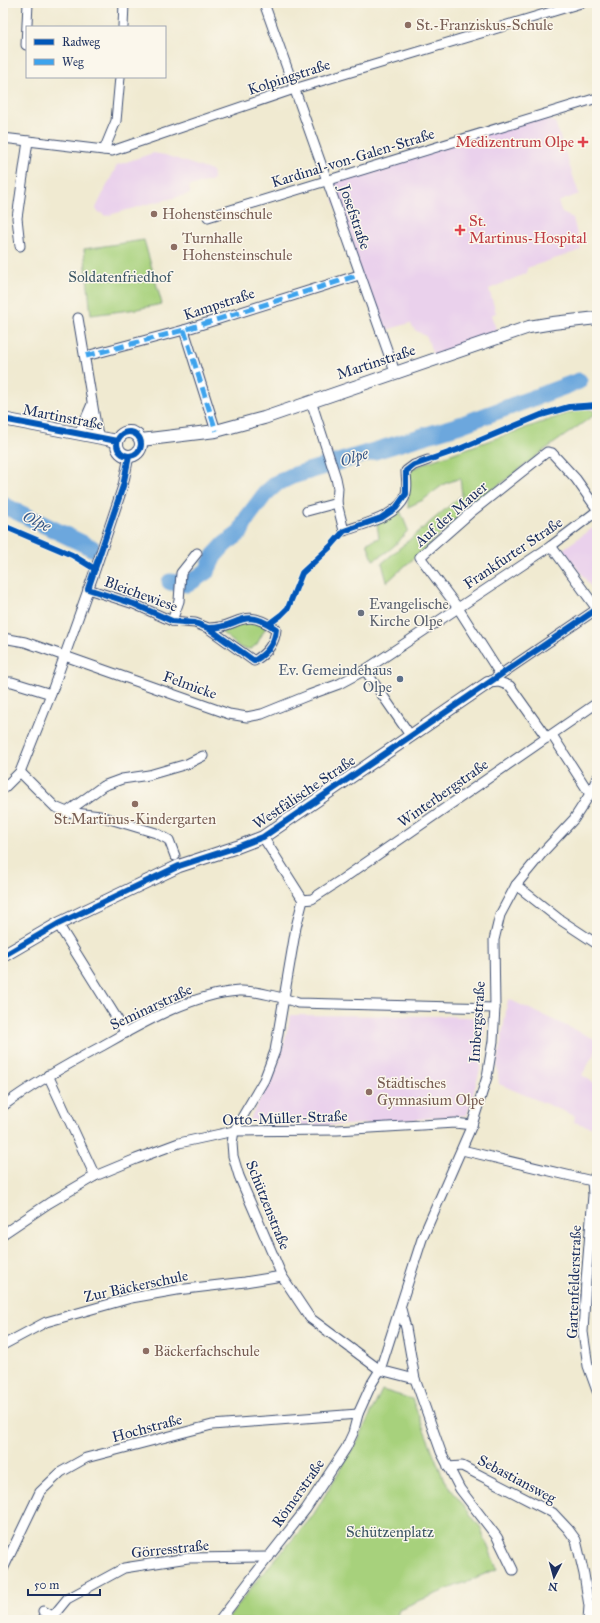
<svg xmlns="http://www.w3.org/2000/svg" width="600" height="1623" font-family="'IM FELL Great Primer',serif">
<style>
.built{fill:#ead1ec}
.green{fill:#a7d17c;stroke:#61806d}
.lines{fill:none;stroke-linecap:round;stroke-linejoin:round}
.river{stroke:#6ca7dd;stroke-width:17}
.minor-casing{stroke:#3b4b6f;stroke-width:11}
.tertiary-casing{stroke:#3b4b6f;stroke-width:14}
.minor{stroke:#fff;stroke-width:9}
.tertiary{stroke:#fff;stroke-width:12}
.quiet{stroke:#3da3ed;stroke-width:5;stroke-dasharray:10 5;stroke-linecap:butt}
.cycleway-casing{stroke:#fbf7ec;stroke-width:8}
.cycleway{stroke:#0057b8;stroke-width:6}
.education-dot{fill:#8d6e63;stroke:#fbf7ec;stroke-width:1.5}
.health-dot{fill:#e0444e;stroke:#fbf7ec;stroke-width:1.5}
.worship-dot{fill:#6b7280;stroke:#fbf7ec;stroke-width:1.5}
.service-dot{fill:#5c6f8a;stroke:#fbf7ec;stroke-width:1.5}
.labels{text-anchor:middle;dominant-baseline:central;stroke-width:3;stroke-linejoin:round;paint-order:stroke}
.education-label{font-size:15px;fill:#785e54;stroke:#fbf7ec;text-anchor:start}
.street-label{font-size:15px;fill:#1b2f5e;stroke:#fbf7ec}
.health-label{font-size:15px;fill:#be3a42;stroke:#fbf7ec;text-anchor:end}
.park-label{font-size:15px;fill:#3e5866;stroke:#fbf7ec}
.worship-label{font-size:15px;fill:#5b616d;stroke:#fbf7ec;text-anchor:start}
.service-label{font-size:15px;fill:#4e5e75;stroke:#fbf7ec;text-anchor:end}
.water-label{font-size:16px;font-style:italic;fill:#37598a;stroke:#fbf7ec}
</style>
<rect width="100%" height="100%" fill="#fbf7ec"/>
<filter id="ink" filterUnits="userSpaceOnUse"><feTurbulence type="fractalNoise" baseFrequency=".025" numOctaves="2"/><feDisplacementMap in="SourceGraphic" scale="8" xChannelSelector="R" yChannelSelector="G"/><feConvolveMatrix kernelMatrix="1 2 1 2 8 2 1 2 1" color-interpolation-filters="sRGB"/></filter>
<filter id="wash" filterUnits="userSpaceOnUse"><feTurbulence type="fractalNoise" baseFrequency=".012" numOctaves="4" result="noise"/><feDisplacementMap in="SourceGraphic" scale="16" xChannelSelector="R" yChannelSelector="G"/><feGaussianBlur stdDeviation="0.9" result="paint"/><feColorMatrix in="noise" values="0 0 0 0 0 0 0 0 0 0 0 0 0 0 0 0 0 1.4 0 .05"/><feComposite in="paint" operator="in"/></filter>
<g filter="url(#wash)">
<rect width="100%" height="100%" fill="#f0ead1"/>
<g class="built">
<path d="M537 117 555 122 579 194 558 202 562 213 573 218 581 250 527 268V273L489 289 496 313 491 315 499 337 434 359 427 337 415 330 410 323 380 332 327 180Z"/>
<path d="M153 153 165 155 212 171 214 180 189 186 190 194 148 204 106 216 97 211 96 208 117 165Z"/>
<path d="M597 525V595L563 549Z"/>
<path d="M508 999 597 1040V1049L582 1075 597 1085V1129L574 1122 575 1116 499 1084 497 1066Z"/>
<path d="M291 1015 444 1016 486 1018 480 1070 467 1115 348 1125 274 1126 249 1120 278 1066Z"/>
</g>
<g class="green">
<path d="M144 240 162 304 137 309 91 315 84 249Z"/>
<path d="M586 407 597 413 543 451 473 505 387 582 382 563 462 495 460 478 444 484 423 500 408 507V471L428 462Z"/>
<path d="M399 508 408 530C399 542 388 553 373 560L367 543 379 538 377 524Z"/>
<path d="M250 619 267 625 257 644 251 649 241 648 220 631Z"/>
<path d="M382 1390 412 1399 444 1480 480 1527 497 1569 399 1609 396 1620H227L258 1579 312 1517 358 1440Z"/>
</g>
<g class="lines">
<g class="river">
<path d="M3 505 92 548"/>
<path d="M170 582 188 584 207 571 214 556 225 544 240 533 247 518 265 494 277 483 292 476 460 425 579 381"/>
</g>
</g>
</g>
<g filter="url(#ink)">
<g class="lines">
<g class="minor-casing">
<g id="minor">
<path d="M264 3 395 372"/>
<path d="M123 27 124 3"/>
<path d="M26 45 28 3"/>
<path d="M3 138 112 151 294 89 581 3"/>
<path d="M104 150 116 121 120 77"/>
<path d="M208 217 597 98"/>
<path d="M20 246 17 218 28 141"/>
<path d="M78 318 98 437"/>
<path d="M184 330 216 431"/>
<path d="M86 356 184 330 359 275"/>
<path d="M311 401 336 478 338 488 337 503"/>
<path d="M79 434 92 404"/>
<path d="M307 511 337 503 344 531C363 524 401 516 406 493 408 486 406 478 406 471L414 465 428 460"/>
<path d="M88 589 134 604 172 621 195 623 208 628 254 661C266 654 275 643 276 629 241 605 239 629 208 628"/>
<path d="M172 621 179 601 181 573 197 553"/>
<path d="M3 638 25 642 229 714 247 717 262 714 309 695 339 684 365 670 551 546 597 511"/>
<path d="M365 670 410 735"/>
<path d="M500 674 458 608 420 557 470 513 547 452 552 453 576 479 597 509"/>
<path d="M3 682H12L51 694"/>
<path d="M488 683 597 609 551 546"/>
<path d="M489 683 499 682 510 686 547 738"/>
<path d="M552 735 590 794"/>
<path d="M20 772 55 807 67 812 100 816 156 833 169 840 175 856"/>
<path d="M3 789 20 772 51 694 93 576 123 486 129 456"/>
<path d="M67 812 103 786 122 779 149 775 187 764 203 756"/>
<path d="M263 837 303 900 296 927 275 1051 264 1080 234 1131 232 1143 233 1156 239 1176 282 1276 310 1318 380 1370 415 1379 441 1452 460 1489 497 1537 513 1570"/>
<path d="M516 885 559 919 597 944"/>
<path d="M303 900 312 899 341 880 597 703"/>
<path d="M58 924 126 1033"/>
<path d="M48 1075 95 1176"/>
<path d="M3 1106C34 1083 68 1064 102 1046 143 1023 192 994 239 991 253 990 285 998 298 1003L495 1008"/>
<path d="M462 1150 592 1181"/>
<path d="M597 1173 592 1181 593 1195 586 1281 583 1332 588 1366 597 1391"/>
<path d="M3 1234 49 1203 95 1176 136 1159 179 1143 234 1131 337 1130 455 1123 472 1125"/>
<path d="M401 1309 406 1328 415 1379"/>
<path d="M3 1345 46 1322 131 1298 177 1290 245 1282 282 1276"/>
<path d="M448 1467 462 1466 553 1513 568 1529 576 1540 584 1574 589 1606 588 1620"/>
<path d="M3 1569 40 1492 61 1472 86 1458 212 1425 358 1414"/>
<path d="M43 1611 53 1616 67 1599 124 1568 188 1558 269 1557"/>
<path d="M220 1620 252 1578 306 1509 346 1448 353 1433 358 1414 372 1383 380 1370 422 1239 472 1125 487 1077 493 1041 495 1008 494 940 500 915 516 885 544 851 574 819 590 794 597 778"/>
</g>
</g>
<g class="tertiary-casing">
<g id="tertiary">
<path d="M3 419 117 441"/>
<circle cx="129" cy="444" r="12"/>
<path d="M141 440 216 431 264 418 529 327 553 323 597 318"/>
<path d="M3 956 58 924 179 866 237 847 263 837 488 683"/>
</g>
</g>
<use href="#minor" class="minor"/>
<use href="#tertiary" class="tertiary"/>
<g class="quiet">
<path d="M184 330 216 431"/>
<path d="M86 356 184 330 359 275"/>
</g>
<g class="cycleway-casing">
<g id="cycleway">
<path d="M3 419 117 441"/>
<circle cx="129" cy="444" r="12"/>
<path d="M129 456 123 486 88 589 134 604 172 621 195 623 208 628 254 661C266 654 275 643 276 629 241 605 239 629 208 628"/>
<path d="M3 522 6 527 72 555 95 569"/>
<path d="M269 624 281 615 288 608 302 573 331 546 344 531 381 518 396 508 406 494V471L414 465 457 450 541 415 569 407 597 405"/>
<path d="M3 956 58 924 179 866 237 847 263 837 597 609"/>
</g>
</g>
<use href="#cycleway" class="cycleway"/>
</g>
</g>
<g class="education-dot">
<circle cx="408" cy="25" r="4"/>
<circle cx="154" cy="214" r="4"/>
<circle cx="174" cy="247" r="4"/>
<circle cx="135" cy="804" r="4"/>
<circle cx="369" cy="1092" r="4"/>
<circle cx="146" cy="1351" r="4"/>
</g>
<g class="health-dot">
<path d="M581 136h4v4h4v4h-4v4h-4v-4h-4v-4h4z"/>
<path d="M458 224h4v4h4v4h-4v4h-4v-4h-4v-4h4z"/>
</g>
<circle class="worship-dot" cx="361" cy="613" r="4"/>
<circle class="service-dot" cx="400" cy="679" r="4"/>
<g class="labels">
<g class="education-label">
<text x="416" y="25">St.-Franziskus-Schule</text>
<text x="162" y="214">Hohensteinschule</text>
<text x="182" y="238">Turnhalle<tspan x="182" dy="17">Hohensteinschule</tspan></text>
<text x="135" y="819" text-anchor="middle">St.Martinus-Kindergarten</text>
<text x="377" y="1083">Städtisches<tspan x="377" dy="17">Gymnasium Olpe</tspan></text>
<text x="154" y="1351">Bäckerfachschule</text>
</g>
<g class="street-label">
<text transform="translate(289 77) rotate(-18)">Kolpingstraße</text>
<text transform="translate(353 158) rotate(-17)">Kardinal-von-Galen-Straße</text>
<text transform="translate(355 217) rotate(71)">Josefstraße</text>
<text transform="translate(219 304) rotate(-18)">Kampstraße</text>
<text transform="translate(376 362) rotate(-18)">Martinstraße</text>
<text transform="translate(63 417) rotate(11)">Martinstraße</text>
<text transform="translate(451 514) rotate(-41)">Auf der Mauer</text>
<text transform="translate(513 553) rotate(-34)">Frankfurter Straße</text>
<text transform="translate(141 594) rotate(20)">Bleichewiese</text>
<text transform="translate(190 685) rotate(20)">Felmicke</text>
<text transform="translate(304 792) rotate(-34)">Westfälische Straße</text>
<text transform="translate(443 793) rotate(-35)">Winterbergstraße</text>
<text transform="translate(151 1007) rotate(-25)">Seminarstraße</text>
<text transform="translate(477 1022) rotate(-86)">Imbergstraße</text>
<text transform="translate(285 1118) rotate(-2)">Otto-Müller-Straße</text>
<text transform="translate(268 1205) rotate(68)">Schützenstraße</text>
<text transform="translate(574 1282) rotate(-88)">Gartenfelderstraße</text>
<text transform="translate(136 1286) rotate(-12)">Zur Bäckerschule</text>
<text transform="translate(147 1428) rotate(-15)">Hochstraße</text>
<text transform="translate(517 1479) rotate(28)">Sebastiansweg</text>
<text transform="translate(298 1493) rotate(-55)">Römerstraße</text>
<text transform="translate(170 1549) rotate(-6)">Görresstraße</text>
</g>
<g class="health-label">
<text x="574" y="142">Medizentrum Olpe</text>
<text x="469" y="221" text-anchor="start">St.<tspan x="469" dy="17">Martinus-Hospital</tspan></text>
</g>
<g class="park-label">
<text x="120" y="277">Soldatenfriedhof</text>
<text x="390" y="1532">Schützenplatz</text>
</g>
<g class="worship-label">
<text x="369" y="604">Evangelische<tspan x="369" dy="17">Kirche Olpe</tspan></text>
</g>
<g class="service-label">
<text x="392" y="670">Ev. Gemeindehaus<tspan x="392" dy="17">Olpe</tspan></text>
</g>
<g class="water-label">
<text transform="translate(354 457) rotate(-17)">Olpe</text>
<text transform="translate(37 521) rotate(26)">Olpe</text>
</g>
</g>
<rect width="600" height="1623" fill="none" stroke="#fbf7ec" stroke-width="16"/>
<rect x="26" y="26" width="140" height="52" fill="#fbf7ec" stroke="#a1a7b3"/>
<rect x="34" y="39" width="20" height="6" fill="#0057b8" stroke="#a1a7b3"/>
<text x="62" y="46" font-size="12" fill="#1b2f5e">Radweg</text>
<rect x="34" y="59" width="20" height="6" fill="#3da3ed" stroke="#a1a7b3"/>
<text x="62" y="66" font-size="12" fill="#1b2f5e">Weg</text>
<g transform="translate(554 1577) rotate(186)" stroke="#fbf7ec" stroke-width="3" paint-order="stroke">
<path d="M0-3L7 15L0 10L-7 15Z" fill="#1b2f5e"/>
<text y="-6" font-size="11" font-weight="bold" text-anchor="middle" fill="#1b2f5e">N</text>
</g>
<path d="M28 1589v6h72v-6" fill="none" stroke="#1b2f5e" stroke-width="2"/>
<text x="34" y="1589" font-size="12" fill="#1b2f5e" stroke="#fbf7ec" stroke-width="3" paint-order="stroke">50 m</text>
</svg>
